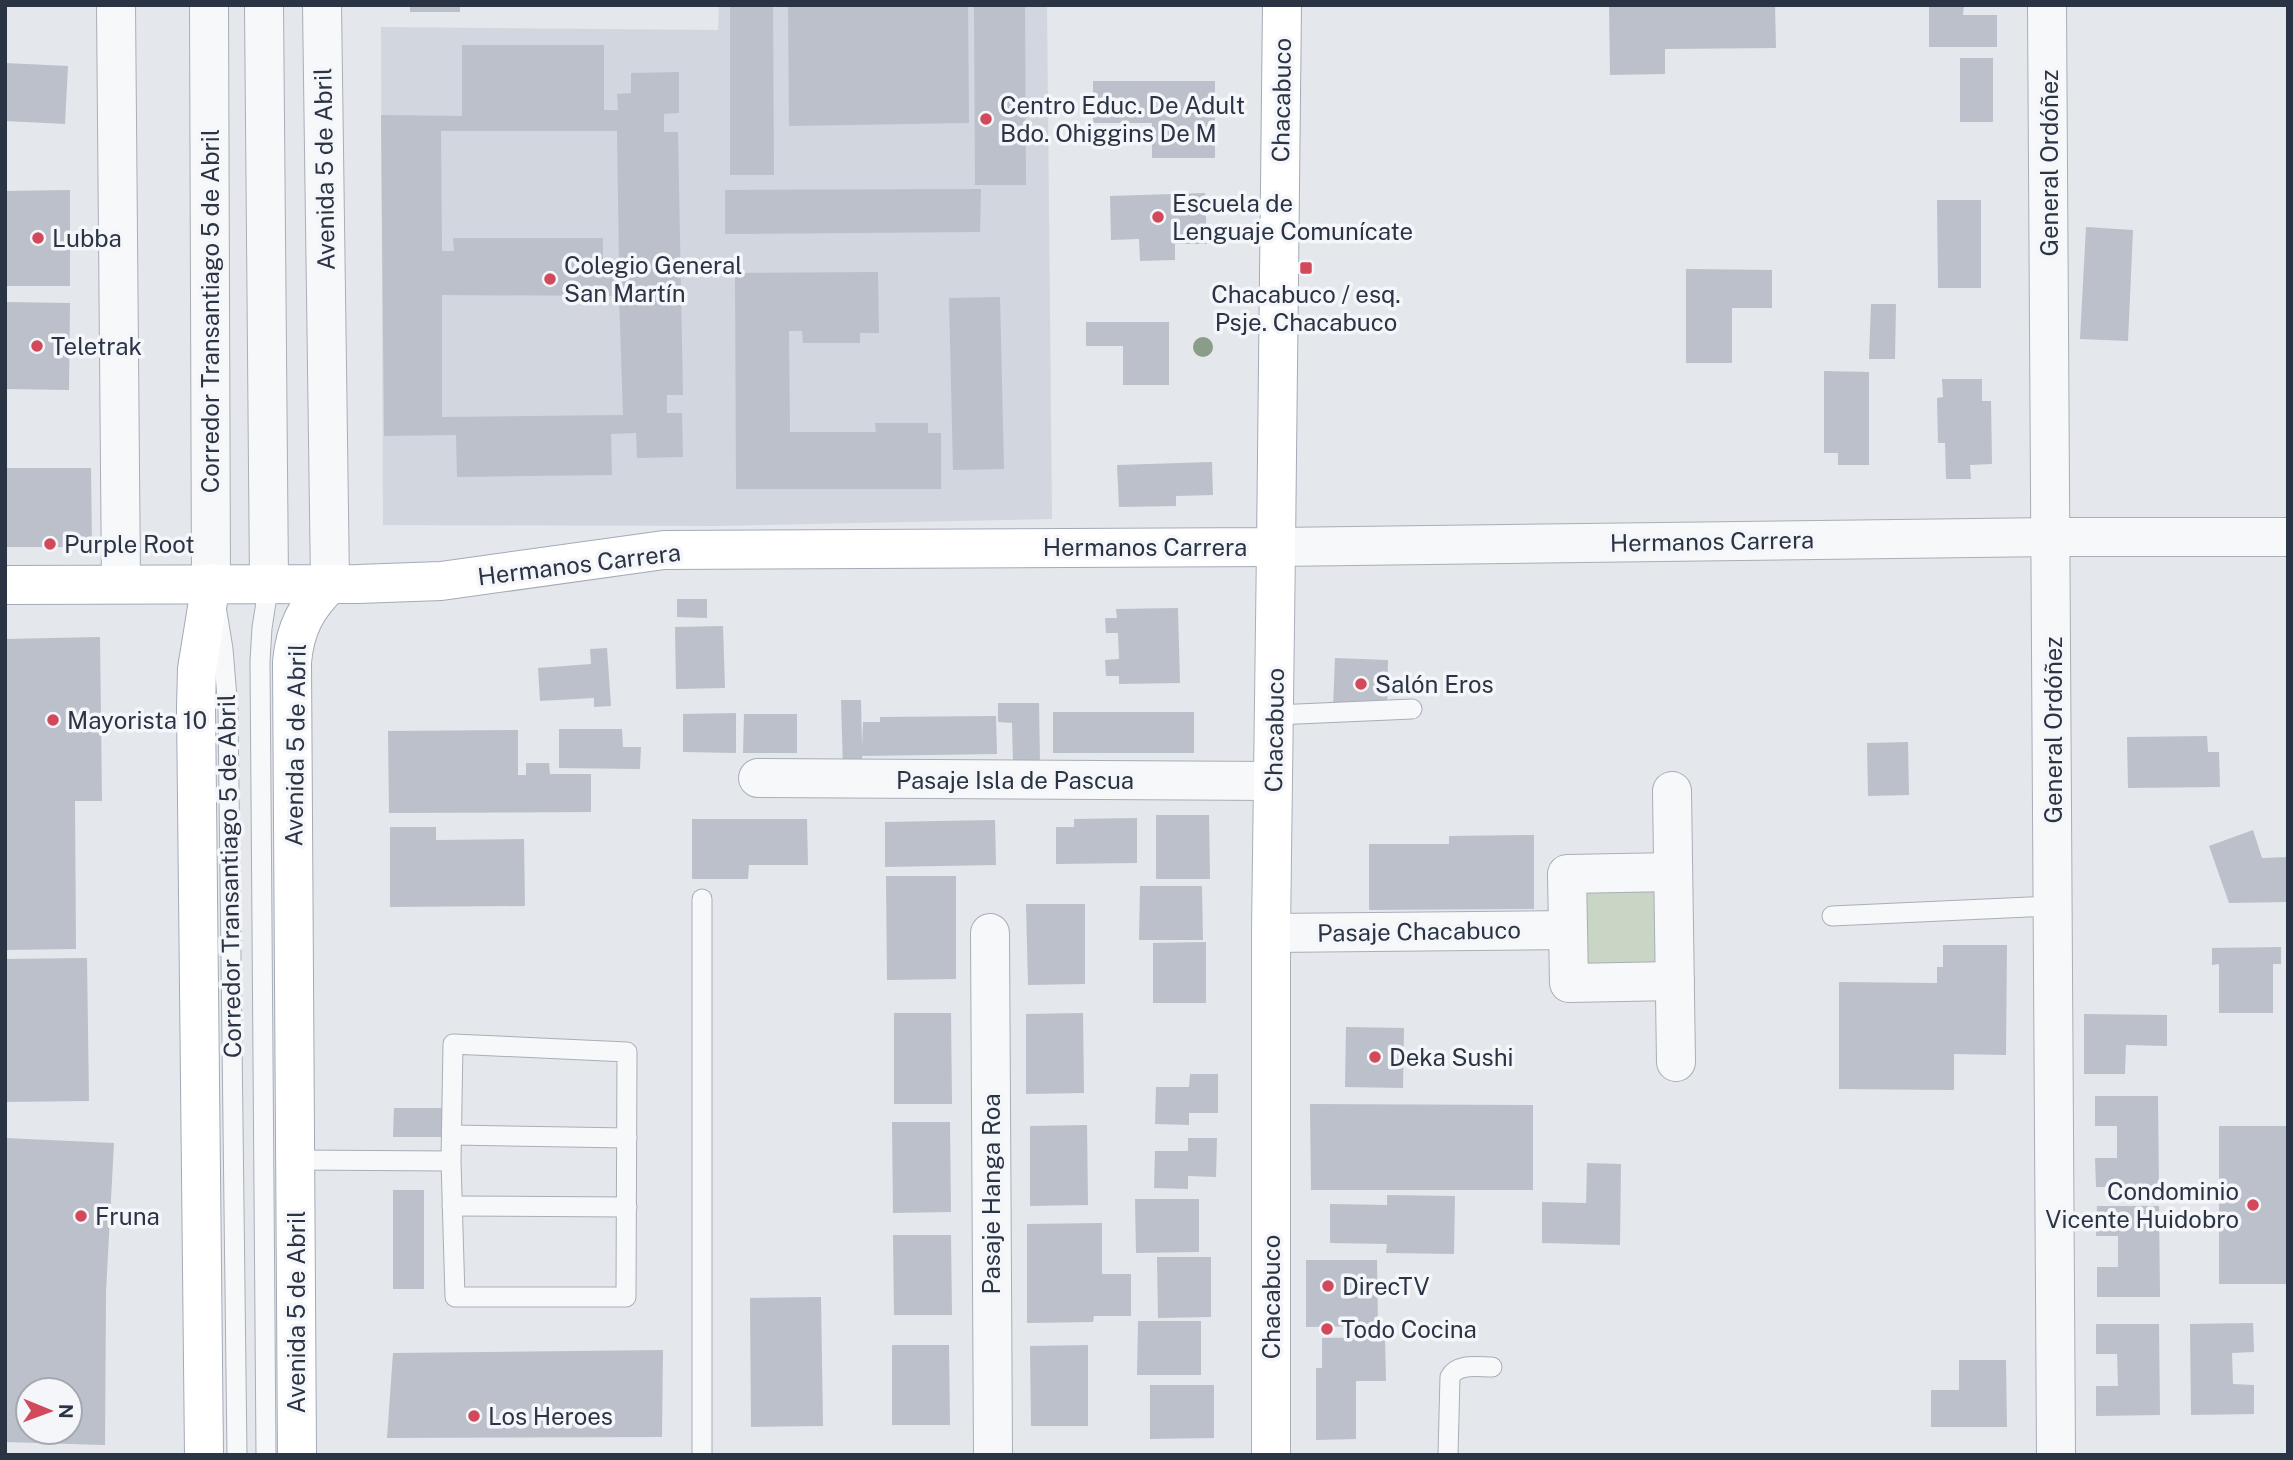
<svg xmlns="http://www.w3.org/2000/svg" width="2293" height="1460" font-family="'Public Sans',sans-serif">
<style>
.built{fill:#d2d6de}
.green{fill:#c9d6c5}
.building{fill:#bbc0ca;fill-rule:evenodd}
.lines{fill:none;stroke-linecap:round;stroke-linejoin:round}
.service-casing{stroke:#a9aeb7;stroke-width:21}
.minor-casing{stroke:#a9aeb7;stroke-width:40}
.tertiary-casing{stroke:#a9aeb7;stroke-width:40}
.secondary-casing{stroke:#a9aeb7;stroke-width:40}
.primary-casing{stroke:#a3abb8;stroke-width:40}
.service{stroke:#f7f8fa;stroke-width:19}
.minor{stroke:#f7f8fa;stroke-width:38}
.tertiary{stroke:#f7f8fa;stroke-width:38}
.secondary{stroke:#fff;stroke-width:38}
.primary{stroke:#fff;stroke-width:38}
.tree{fill:#899d89}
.poi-dot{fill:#d1495b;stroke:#f4f6f9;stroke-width:2.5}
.labels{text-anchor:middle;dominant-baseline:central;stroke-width:7;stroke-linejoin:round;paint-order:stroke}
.street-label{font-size:24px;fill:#2b3445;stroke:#f4f6f9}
.poi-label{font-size:24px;fill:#2b3445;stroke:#f4f6f9;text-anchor:start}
</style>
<rect width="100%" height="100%" fill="#e4e7ec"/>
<path class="built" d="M719 5H1047L1052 519 717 526 383 525 381 27 718 30Z"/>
<path class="green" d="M1585 888H1663V970L1586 971Z"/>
<g class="building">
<rect x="410" y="5" width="50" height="7"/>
<path d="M730 5H773L774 175H730Z"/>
<path d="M788 5H968L969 123 789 126Z"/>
<path d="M974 5H1025L1026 185H975Z"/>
<path d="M1609 5H1775L1776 48 1665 49V74L1610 75Z"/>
<path d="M1929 5H1964L1963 15H1997V47H1929Z"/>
<path d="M462 45H604V110H618L617 94 631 93V73L679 72V113L664 114V132H678L683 395H667V413H682L683 457 637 458 636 433 611 434 612 475 457 477 456 435 384 436 381 115 462 116ZM441 131H617L619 266H603V238H453L454 251H442ZM442 295 619 296 623 415 442 417Z"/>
<rect x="1960" y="58" width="33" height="64"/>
<path d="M5 63 68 66 65 124 5 121Z"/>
<path d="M1093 81H1215V158H1152V123H1093Z"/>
<path d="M981 189 980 232 725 234V190Z"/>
<path d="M70 190V286H5V191Z"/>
<path d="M1205 193 1207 244H1175V260L1140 261 1139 239 1111 240 1110 196Z"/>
<path d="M1937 200H1981V288H1938Z"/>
<path d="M2086 227 2133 230 2128 341 2080 339Z"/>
<path d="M1686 269 1772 270V308H1732V363H1686Z"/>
<path d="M878 272 879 333H860V343H803L802 331H789L790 432H876L875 423H928V433H941V489H736L735 273Z"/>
<path d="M1000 297 1004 469 953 470 949 298Z"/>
<path d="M5 302 70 303 69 390 5 389Z"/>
<path d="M1871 304H1896L1895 359H1869Z"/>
<path d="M1086 322H1169V385H1123V346H1086Z"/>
<path d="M1824 371 1869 372V465H1838V453H1824Z"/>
<path d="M1942 379H1982V401H1991L1992 464 1970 465 1971 479H1946L1945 443H1938L1937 398 1943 397Z"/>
<path d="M1212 462 1213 495 1176 496V506L1119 507 1117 465Z"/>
<path d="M5 468H91L92 547H5Z"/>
<path d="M677 599H707V618L677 617Z"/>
<path d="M1178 608 1180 683 1119 684V676H1106L1105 660 1119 659 1118 633H1106L1105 618H1117L1116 609Z"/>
<path d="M723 626 725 688 676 689 675 627Z"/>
<path d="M100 637 102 801H75L76 949 5 950V639Z"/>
<path d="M607 648 611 706 594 707V698L540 701 538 668 591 664 590 649Z"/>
<path d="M1335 658 1388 660 1387 710 1333 708Z"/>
<path d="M841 700H861L862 747 863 722H880V717L996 716 997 754 862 756 863 769 843 770Z"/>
<path d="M998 703H1039L1040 762H1013L1012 723 998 722Z"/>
<rect x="1053" y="712" width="141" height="41"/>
<path d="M736 713V753L683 752V714Z"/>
<path d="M744 714H797V753H743Z"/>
<path d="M559 729H622L623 747H641L640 769 559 768Z"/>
<path d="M518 730V775H526V763H549L550 774H591V812L389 813 388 731Z"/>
<path d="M2207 736 2208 752H2219L2220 787 2128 788 2127 737Z"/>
<path d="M1908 742 1909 795 1868 796 1867 743Z"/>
<path d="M1156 815H1209L1210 879H1156Z"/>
<path d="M1137 818V863L1056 864V827H1074V819Z"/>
<path d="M692 819H807L808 865H749L748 879H692Z"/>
<path d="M995 820 996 865 885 867V822Z"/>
<path d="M390 827H436V840L524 839 525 906 390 907Z"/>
<path d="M2253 830 2262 858 2288 857V902L2229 903 2209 846Z"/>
<path d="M1534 835V909L1369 910V844H1449V836Z"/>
<path d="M886 876H956V979L887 980Z"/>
<path d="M1140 886H1202L1203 940H1139Z"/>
<path d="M1026 904H1085V984L1028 985Z"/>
<path d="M1206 942V1003H1153V943Z"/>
<path d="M1943 945H2007L2006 1055 1954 1054V1090L1839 1089V982L1937 983V967H1943Z"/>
<path d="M2281 947V964H2273V1013H2219V964L2212 965V948Z"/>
<path d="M87 958 89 1101 5 1102V959Z"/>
<path d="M894 1013H951L952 1104H894Z"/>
<path d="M1083 1013 1084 1093 1026 1094V1014Z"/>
<path d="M2084 1014 2167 1015V1046L2126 1045 2125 1074H2084Z"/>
<path d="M1346 1027 1404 1028 1403 1088 1345 1087Z"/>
<path d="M1190 1074H1218V1113H1189V1125L1155 1124 1156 1087H1189Z"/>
<path d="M2095 1096H2158L2159 1187H2096L2095 1158H2117V1126H2095Z"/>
<path d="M1310 1104 1533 1105V1190H1311Z"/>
<path d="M394 1108H445V1137H393Z"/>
<path d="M892 1122H950L951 1212 893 1213Z"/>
<path d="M1087 1125 1088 1205 1030 1206V1126Z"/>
<path d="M2219 1126H2287L2288 1284H2219Z"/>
<path d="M5 1138 114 1143 106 1292 105 1445 5 1442ZM28 1390H70V1432H28Z"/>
<path d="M1188 1138H1217L1216 1177 1188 1176V1189L1154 1188 1155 1151H1188Z"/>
<path d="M1587 1163 1621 1164 1620 1245 1542 1243V1202L1586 1203Z"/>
<rect x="393" y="1190" width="31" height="99"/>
<path d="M1387 1195 1455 1196 1454 1254 1386 1253 1387 1244 1330 1243V1204L1387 1205Z"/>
<path d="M1135 1199H1199V1252L1136 1253Z"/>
<path d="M2097 1206H2159L2160 1297H2097V1267H2118V1236H2096Z"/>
<path d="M1102 1223V1274H1131V1316H1094L1093 1322 1027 1323V1224Z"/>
<path d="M893 1235H951L952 1315H894Z"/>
<path d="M1157 1257H1211V1317L1158 1318Z"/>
<path d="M1306 1260H1377L1378 1326 1306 1327Z"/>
<path d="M821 1297 823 1426 751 1427 750 1298Z"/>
<path d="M1138 1321H1201V1375H1137Z"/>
<path d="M2253 1323 2254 1352 2232 1353 2233 1384 2254 1385V1414L2191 1415 2190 1324Z"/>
<path d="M2096 1324H2159L2160 1415 2096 1416V1386H2118L2117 1354H2096Z"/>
<path d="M1385 1337 1386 1381H1356V1439L1316 1440V1368H1322V1338Z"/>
<path d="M892 1345H949L950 1425H892Z"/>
<path d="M1088 1345V1426H1031L1030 1346Z"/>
<path d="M663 1350 662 1437 387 1438 393 1353Z"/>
<path d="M1959 1360H2006L2007 1427H1931V1390H1959Z"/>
<path d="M1150 1385H1214V1438L1150 1439Z"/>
</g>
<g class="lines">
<g class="service-casing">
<g id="service">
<path d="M217 612 223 649 228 710 237 1455"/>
<path d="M1275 715 1412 709"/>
<path d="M702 899V1455"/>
<path d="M1832 916 2053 906"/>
<path d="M453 1135 627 1138"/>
<path d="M295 1160 451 1161 455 1297H626L627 1052 453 1044 451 1161"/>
<path d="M452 1206 627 1207"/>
<path d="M266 1455 260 661 262 628 269 583"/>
<path d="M1448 1455 1450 1377C1457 1363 1478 1367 1492 1367"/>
</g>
</g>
<g class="minor-casing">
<g id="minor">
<path d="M116 5 121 583"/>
<path d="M209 5 211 583"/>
<path d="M264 5 269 583"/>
<path d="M322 5 330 584"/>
<path d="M2047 5 2056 1455"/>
<path d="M758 778 1273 781"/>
<path d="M1672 791 1676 1062"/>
<path d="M1673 872 1567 874 1569 983 1675 981"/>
<path d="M990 933 993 1455"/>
<path d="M1271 933 1568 930"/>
</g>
</g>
<g class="tertiary-casing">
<path id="tertiary" d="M1276 547 2052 537H2288"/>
</g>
<g class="secondary-casing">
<path id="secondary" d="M1271 1455V933L1276 547"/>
</g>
<g class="primary-casing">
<g id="primary">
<path d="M5 585 358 584 441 581 664 550 1276 547 1282 5"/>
<path d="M204 1455 196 707 197 669 211 583"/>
<path d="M297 1455 292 662C295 629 306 607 330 584"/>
</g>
</g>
<use href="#service" class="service"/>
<use href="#minor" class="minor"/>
<use href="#tertiary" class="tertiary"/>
<use href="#secondary" class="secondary"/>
<use href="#primary" class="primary"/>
</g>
<circle class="tree" cx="1203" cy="347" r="10"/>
<g class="poi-dot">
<circle cx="986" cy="119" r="7"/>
<circle cx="1158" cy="217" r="7"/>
<circle cx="38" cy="238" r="7"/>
<rect x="1299" y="261" width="14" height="14" rx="3.5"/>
<circle cx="550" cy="279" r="7"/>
<circle cx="37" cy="346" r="7"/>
<circle cx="50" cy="544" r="7"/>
<circle cx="1361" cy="684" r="7"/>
<circle cx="53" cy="720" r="7"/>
<circle cx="1375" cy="1057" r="7"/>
<circle cx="2253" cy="1205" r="7"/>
<circle cx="81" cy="1216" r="7"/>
<circle cx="1328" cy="1286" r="7"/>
<circle cx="1327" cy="1329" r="7"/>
<circle cx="474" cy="1416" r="7"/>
</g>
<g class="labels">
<g class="street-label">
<text transform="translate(1281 100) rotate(-89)">Chacabuco</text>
<text transform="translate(2049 163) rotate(-90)">General Ordóñez</text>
<text transform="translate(324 169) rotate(-91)">Avenida 5 de Abril</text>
<text transform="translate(210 311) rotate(-90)">Corredor Transantiago 5 de Abril</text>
<text transform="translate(1712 541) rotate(-1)">Hermanos Carrera</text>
<text x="1145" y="547">Hermanos Carrera</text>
<text transform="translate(579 564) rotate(-7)">Hermanos Carrera</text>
<text transform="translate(1274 730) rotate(-89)">Chacabuco</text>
<text transform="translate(2053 730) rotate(-90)">General Ordóñez</text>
<text transform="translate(295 745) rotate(-89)">Avenida 5 de Abril</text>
<text x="1015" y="780">Pasaje Isla de Pascua</text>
<text transform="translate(229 876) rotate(-91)">Corredor Transantiago 5 de Abril</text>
<text transform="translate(1419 931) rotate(-1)">Pasaje Chacabuco</text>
<text transform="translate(991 1194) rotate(-90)">Pasaje Hanga Roa</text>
<text transform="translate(1271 1297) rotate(-90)">Chacabuco</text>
<text transform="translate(296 1312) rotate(-90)">Avenida 5 de Abril</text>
</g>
<g class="poi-label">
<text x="1000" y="105">Centro Educ. De Adult<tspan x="1000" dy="28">Bdo. Ohiggins De M</tspan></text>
<text x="1172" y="203">Escuela de<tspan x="1172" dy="28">Lenguaje Comunícate</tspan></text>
<text x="52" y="238">Lubba</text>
<text x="564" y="265">Colegio General<tspan x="564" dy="28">San Martín</tspan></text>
<text x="1306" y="294" text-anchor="middle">Chacabuco / esq.<tspan x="1306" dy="28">Psje. Chacabuco</tspan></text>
<text x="51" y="346">Teletrak</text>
<text x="64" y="544">Purple Root</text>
<text x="1375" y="684">Salón Eros</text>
<text x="67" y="720">Mayorista 10</text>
<text x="1389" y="1057">Deka Sushi</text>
<text x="2239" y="1191" text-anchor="end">Condominio<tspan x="2239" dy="28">Vicente Huidobro</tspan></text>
<text x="95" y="1216">Fruna</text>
<text x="1342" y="1286">DirecTV</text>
<text x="1341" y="1329">Todo Cocina</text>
<text x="488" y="1416">Los Heroes</text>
</g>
</g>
<rect width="2293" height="1460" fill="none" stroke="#2b3445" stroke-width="14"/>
<g transform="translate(49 1411) rotate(91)"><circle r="33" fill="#f4f6f9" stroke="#a4a8b1" stroke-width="2"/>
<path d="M0-5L12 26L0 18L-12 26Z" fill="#d1495b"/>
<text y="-10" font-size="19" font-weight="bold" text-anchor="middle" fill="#2b3445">N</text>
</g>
</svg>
